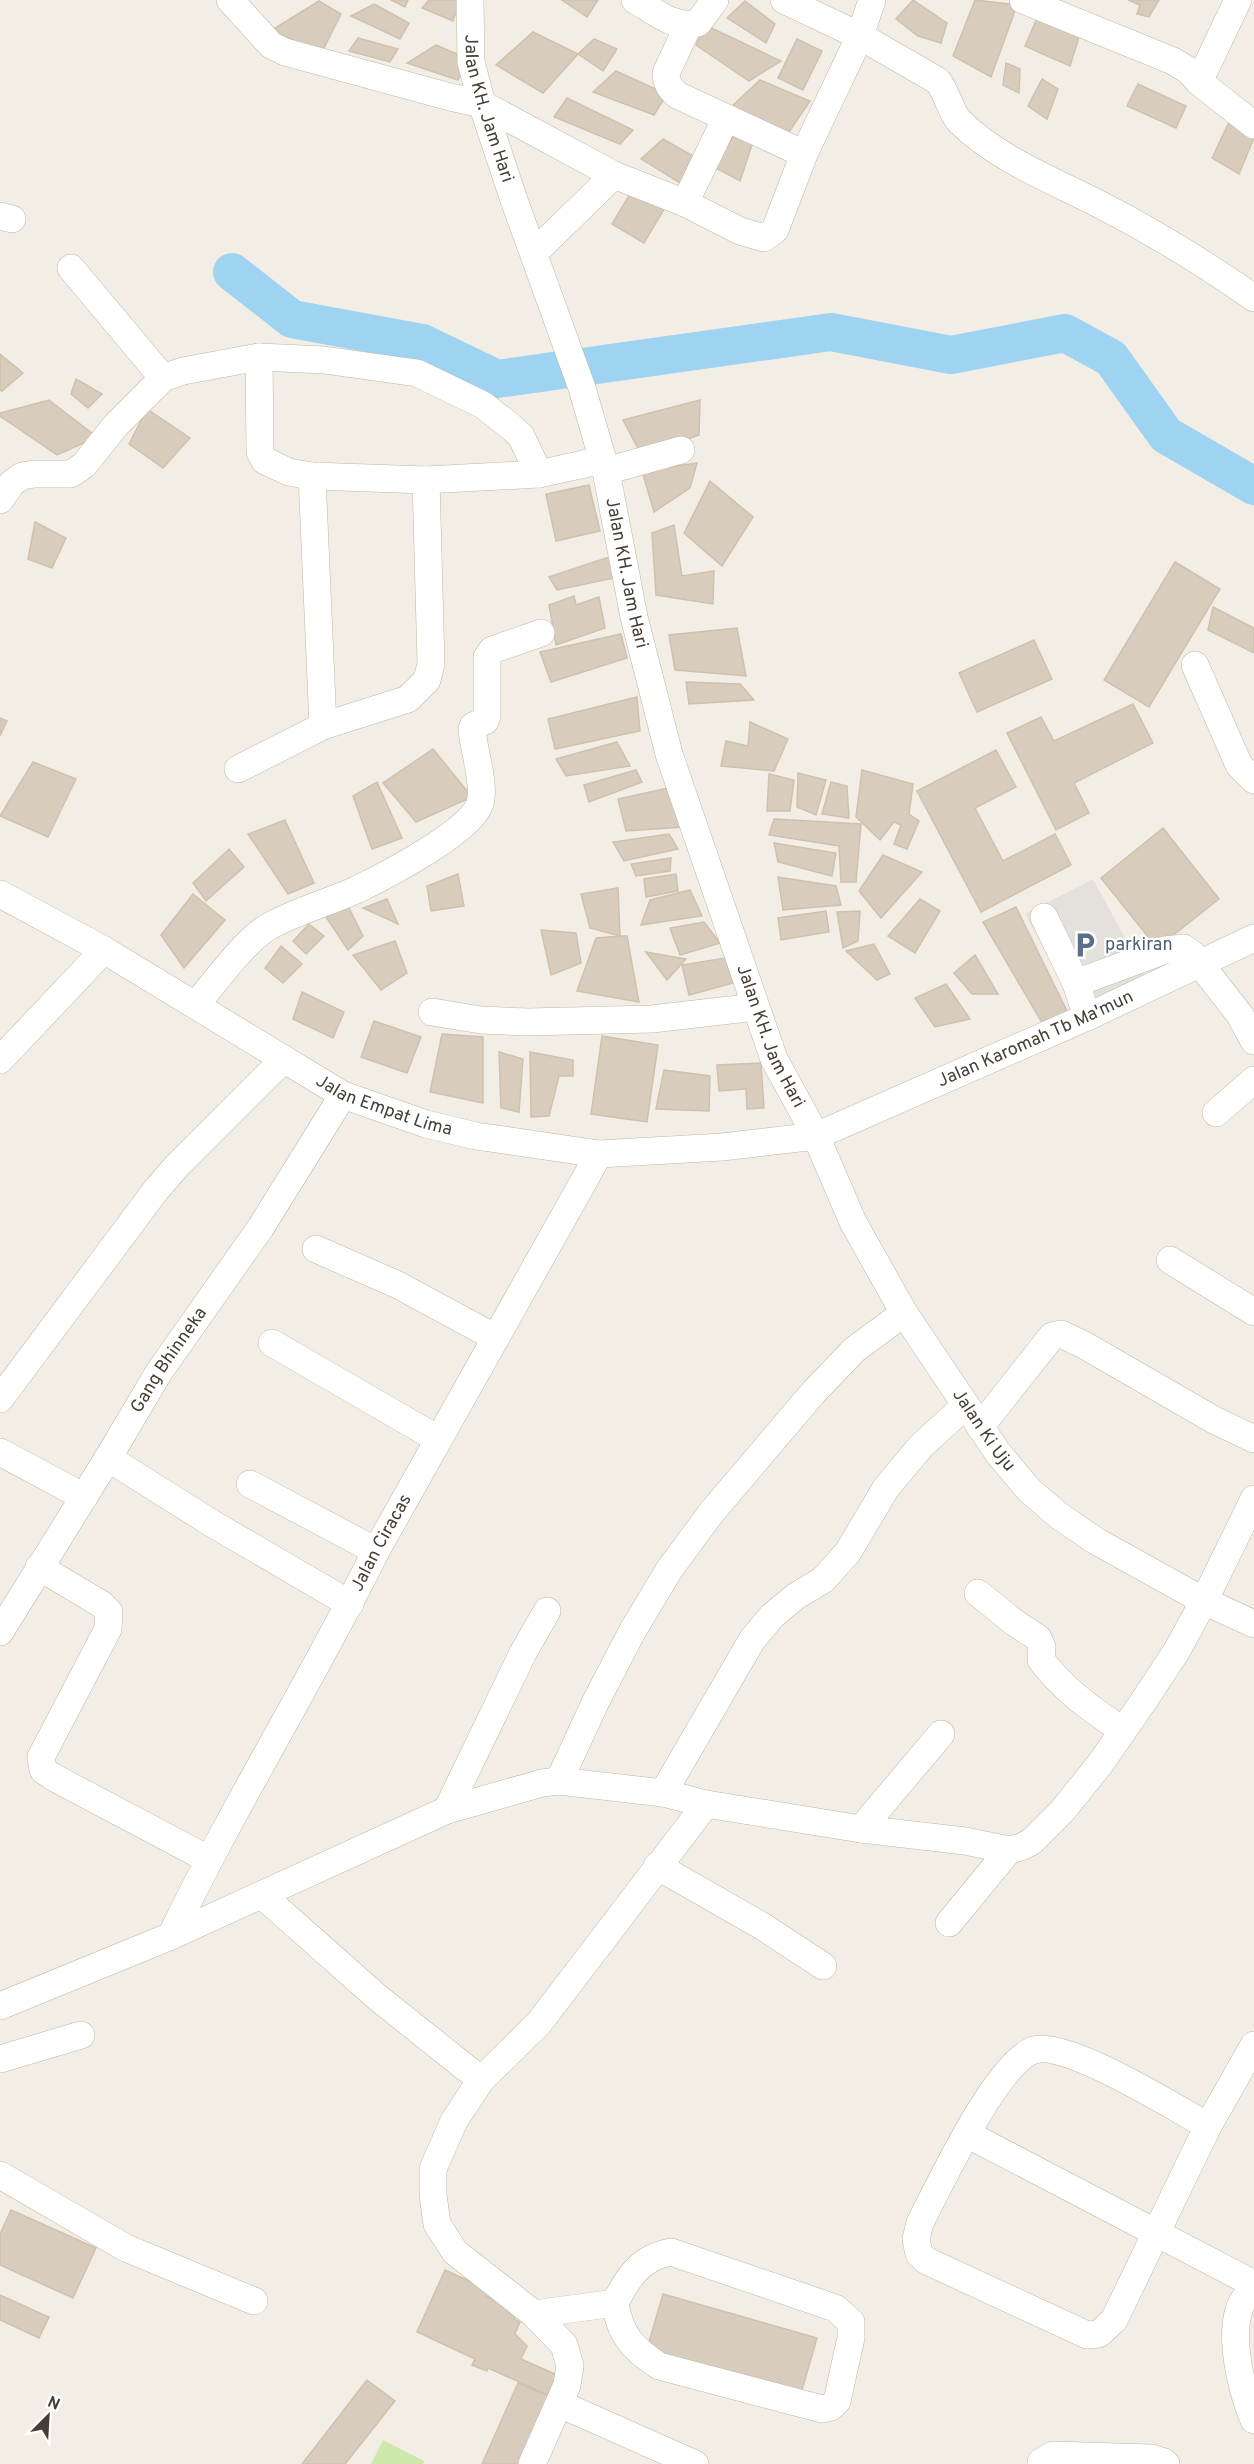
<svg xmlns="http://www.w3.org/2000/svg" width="1254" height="2464" font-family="Overpass,sans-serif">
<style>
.green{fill:#cfe9ac}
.parking{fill:#e4e1dd}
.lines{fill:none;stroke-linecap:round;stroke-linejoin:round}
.river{stroke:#9fd3f2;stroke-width:38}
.building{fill:#d8ccbd;stroke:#d0c1ad;stroke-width:1.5}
.minor-casing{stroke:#bfb6a7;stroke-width:28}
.minor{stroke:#fff;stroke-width:27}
.labels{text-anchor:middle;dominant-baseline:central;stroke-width:4.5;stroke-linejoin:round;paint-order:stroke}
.street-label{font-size:18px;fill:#463e34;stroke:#fff}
.service-label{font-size:18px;fill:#4e5e75;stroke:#fff;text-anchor:start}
</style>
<rect width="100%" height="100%" fill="#f3eee5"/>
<path class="green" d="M383 2440 424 2461 423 2464H371Z"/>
<path class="parking" d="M1093 879 1145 975 1077 1011 1025 914Z"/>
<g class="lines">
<path class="river" d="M232 272 292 319 422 343 497 379 831 332 951 355 1065 333 1111 358 1166 435 1254 486"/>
</g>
<g class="building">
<path d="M391 0H408L405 7Z"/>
<path d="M429 0H460L453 21 422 8Z"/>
<path d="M562 0H598L587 17Z"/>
<path d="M913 0 947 23 941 43 918 36 896 19Z"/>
<path d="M975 0 1017 5 991 77 953 56Z"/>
<path d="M1128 0H1159L1149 17 1137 14 1140 5Z"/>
<path d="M319 1 341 14 321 54 272 30Z"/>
<path d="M745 1 775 24 766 43 727 18Z"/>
<path d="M374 4 409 23 400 39 351 16Z"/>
<path d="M1038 16 1080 34 1070 66 1025 46Z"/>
<path d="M705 25 781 61 749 81 696 45Z"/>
<path d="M533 32 578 54 543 93 496 65Z"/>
<path d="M358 38 398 49 390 62 349 51Z"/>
<path d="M594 39 617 49 603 71 578 54Z"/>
<path d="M797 39 822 51 803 90 778 78Z"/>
<path d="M436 45 469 59 458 80 407 63Z"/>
<path d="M1006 63 1020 69 1019 93 1003 85Z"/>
<path d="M616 71 667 94 654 115 593 92Z"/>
<path d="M1042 79 1058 89 1047 119 1028 106Z"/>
<path d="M760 80 810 101 789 132 732 106Z"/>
<path d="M1138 84 1186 106 1176 128 1127 106Z"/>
<path d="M567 98 633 130 620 144 554 117Z"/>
<path d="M1229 122 1254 138 1239 174 1212 158Z"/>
<path d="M738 128 755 136 740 181 714 167Z"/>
<path d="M663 139 693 156 680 183 641 159Z"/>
<path d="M634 187 666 206 644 243 612 224Z"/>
<path d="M0 354 23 373 2 391 0 390Z"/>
<path d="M76 379 102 394 88 408 71 394Z"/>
<path d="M49 400 97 437 57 455 0 416V413Z"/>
<path d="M700 400 699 435 642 456 623 420Z"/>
<path d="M147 409 190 438 163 468 129 444Z"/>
<path d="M697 463 690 488 654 512 642 471Z"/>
<path d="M710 481 753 517 722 566 684 533Z"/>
<path d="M589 485 600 531 556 541 546 494Z"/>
<path d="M35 522 66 538 52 568 28 559Z"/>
<path d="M674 525 682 576 714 571 713 604 656 595 652 533Z"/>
<path d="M618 554 619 577 557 590 549 577Z"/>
<path d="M1175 562 1220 589 1149 707 1104 680Z"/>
<path d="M574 596 576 605 599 597 605 628 556 645 549 605Z"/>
<path d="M1213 607 1254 628V653L1208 630Z"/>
<path d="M737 628 746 676 675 670 669 635Z"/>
<path d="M621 634 627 658 551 682 540 652Z"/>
<path d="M1034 640 1052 679 977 712 959 673Z"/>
<path d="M686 682 740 684 754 700 689 704Z"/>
<path d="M637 697 640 731 555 749 548 719Z"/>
<path d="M1133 704 1153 743 1074 783 1089 813 1056 830 1007 733 1041 717 1054 741Z"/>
<path d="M0 718 7 721 0 736Z"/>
<path d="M750 722 788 739 774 771 721 766 726 741 748 746Z"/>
<path d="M617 742 630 766 566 776 556 759Z"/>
<path d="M433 749 472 797 416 822 383 783Z"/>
<path d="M996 750 1016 787 975 808 1003 861 1055 834 1071 865 981 912 917 791Z"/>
<path d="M33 762 76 779 48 837 0 816Z"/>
<path d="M636 770 642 782 589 802 584 785Z"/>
<path d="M862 770 913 784 909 814 919 821 907 849 894 844 901 825 894 822 880 840 856 817Z"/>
<path d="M798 773 826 780 816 815 797 807Z"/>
<path d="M769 774 794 780 790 811H767Z"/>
<path d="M377 782 402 838 372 849 353 796Z"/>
<path d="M831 782 847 786 849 818 822 814Z"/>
<path d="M673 787 684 827 626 831 618 799Z"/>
<path d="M774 819 861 824 856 882H841L839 846 769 835Z"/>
<path d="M285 820 314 883 288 894 248 834Z"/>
<path d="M1163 828 1219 899 1157 948 1101 878Z"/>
<path d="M669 834 678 849 624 861 613 842Z"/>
<path d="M774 843 836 853 832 876 778 862Z"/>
<path d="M229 849 244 867 206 901 193 883Z"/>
<path d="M883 855 922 872 881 918 859 891Z"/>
<path d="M671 858 670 871 636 876 631 864Z"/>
<path d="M458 874 464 906 431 911 427 886Z"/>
<path d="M676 874 678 891 646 897 644 879Z"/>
<path d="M778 877 836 886 841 905 783 910Z"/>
<path d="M618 888 620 936 590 928 581 894Z"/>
<path d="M690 890 702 916 641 925 650 900Z"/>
<path d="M193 894 225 920 184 968 161 935Z"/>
<path d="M387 899 398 924 363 908Z"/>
<path d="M920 899 940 911 915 953 888 936Z"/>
<path d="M347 904 363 936 348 950 326 917Z"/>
<path d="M1016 907 1069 1015 1041 1021 983 922Z"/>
<path d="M826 911 829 932 781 940 778 918Z"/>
<path d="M860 911 858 941 843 948 837 912Z"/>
<path d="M704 922 720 943 680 955 670 928Z"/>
<path d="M309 924 324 936 306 954 293 941Z"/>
<path d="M541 930 576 933 581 963 551 975Z"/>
<path d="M620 936H627L639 1002 577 991 596 938Z"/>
<path d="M395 941 407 973 381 990 353 955Z"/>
<path d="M874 944 890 974 877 980 846 951Z"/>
<path d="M281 946 302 964 283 983 265 968Z"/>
<path d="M646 952 686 959 667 980Z"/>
<path d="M975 955 998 994H972L954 973Z"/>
<path d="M725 958 733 983 689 995 682 965Z"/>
<path d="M946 984 970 1019 935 1027 915 998Z"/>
<path d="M302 992 344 1012 333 1038 293 1019Z"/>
<path d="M374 1021 421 1037 407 1073 361 1057Z"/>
<path d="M442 1034 483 1037V1103L430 1092Z"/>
<path d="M602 1036 658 1045 647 1122 591 1114Z"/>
<path d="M499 1052 523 1059 519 1112 501 1108Z"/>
<path d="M530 1052 573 1060V1076H559L549 1116 531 1117Z"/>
<path d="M761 1063 764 1108 747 1109 746 1089 719 1091 717 1065Z"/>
<path d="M664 1070 710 1076 709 1111 656 1109Z"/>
<path d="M11 2210 96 2248 73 2298 0 2265V2234Z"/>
<path d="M445 2270 489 2290 486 2296 518 2311 514 2319 520 2322 515 2334 527 2346 521 2359 557 2375 548 2395 488 2368 487 2371 472 2365 475 2359 417 2332Z"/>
<path d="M663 2294 817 2338 800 2397 646 2352Z"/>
<path d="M0 2295 49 2317 39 2338 0 2320Z"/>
<path d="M367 2380 395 2401 345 2464H302Z"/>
<path d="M518 2383 549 2396 520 2464H482Z"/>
</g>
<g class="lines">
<g class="minor-casing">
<g id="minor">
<path d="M230 0 271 45 285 52 450 97 482 104 614 175 685 203 740 231 764 238 775 230 804 154 860 36 872 0"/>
<path id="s1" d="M470 0 471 62 482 104 514 200 582 388 606 471 634 617 669 754 774 1059 816 1136 853 1222 904 1313 998 1453 1029 1490 1058 1515 1096 1541 1204 1601 1254 1624"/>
<path d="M635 0C654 11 674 29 698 23L715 0"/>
<path d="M784 0 860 36 938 81C947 93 951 113 960 122 998 159 1050 179 1097 203 1152 231 1204 263 1254 298"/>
<path d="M1023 0 1173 61 1188 70 1199 82 1254 125"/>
<path d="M688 26 666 73C666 83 670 88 677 95L804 154"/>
<path d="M1199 82 1238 0"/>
<path d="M685 203 726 118"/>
<path d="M0 216 12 219"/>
<path d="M534 253 614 175"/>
<path d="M71 268 163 378"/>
<path d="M259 357 260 452 265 461 289 472 312 476 426 480 539 474 602 460"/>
<path d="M606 471 681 450"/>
<path d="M312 476 323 726"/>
<path d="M0 500 12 483 22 476 34 474H71L84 465 116 425 163 378 183 371 259 357 324 360 417 373 483 405 510 426 521 436 539 474"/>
<path d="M1195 665 1239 765 1254 780"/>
<path d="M238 769 323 726 408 699 427 680 431 664 426 480"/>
<path id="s2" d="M0 894 104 950 343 1095 426 1124 476 1136 599 1154 722 1147 816 1136 1087 1017 1254 938"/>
<path d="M1044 917 1076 983"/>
<path d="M196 1004C215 983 244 941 268 927 296 911 327 903 356 890 385 876 466 834 479 806 487 788 473 749 472 729L473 726 485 721 487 716V657L492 650 541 633"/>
<path d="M432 1012 481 1020 528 1022 652 1019 756 1007"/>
<path d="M1087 1017 1076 983 1165 950 1184 948 1193 955 1240 1015 1254 1041"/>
<path d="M0 1060 104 950"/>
<path d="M1216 1113 1254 1080"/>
<path d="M316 1249 398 1285 496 1338"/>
<path d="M1170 1260 1254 1312"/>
<path d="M272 1343 438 1439"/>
<path d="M0 1399 156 1190 175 1168 284 1059"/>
<path d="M980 1427 1052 1336 1061 1334 1084 1345 1214 1420 1254 1439"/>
<path d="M0 1452 84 1497"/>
<path d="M108 1458 213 1524 350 1604"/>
<path d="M250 1484 376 1551"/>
<path d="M39 1567 101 1604 109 1612 108 1629 41 1757 43 1770 53 1777 208 1859"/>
<path d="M978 1593 1015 1623 1038 1638 1042 1647 1041 1660C1063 1689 1092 1711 1123 1730"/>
<path id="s3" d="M0 1632 108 1458 159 1372 261 1227 343 1095"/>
<path d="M559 1781 596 1701 633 1630 669 1570 711 1513 812 1394 854 1350 904 1313"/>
<path d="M663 1793 752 1640 772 1616 796 1596 823 1580 848 1552 886 1488 922 1445 966 1405"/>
<path d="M447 1810 523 1653 547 1611"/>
<path d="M861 1829 941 1734"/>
<path d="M657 1866 762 1926 823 1966"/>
<path d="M262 1895 377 1997 481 2080"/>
<path d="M949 1923 1009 1850"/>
<path id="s4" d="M171 1936C234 1805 311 1682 376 1551L599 1154"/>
<path d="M0 2006 171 1936 447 1810 542 1783 559 1781 663 1793 706 1804 861 1829 965 1841 1009 1850 1021 1847 1031 1842 1063 1810 1100 1764 1143 1702 1176 1652 1204 1601 1254 1499"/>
<path d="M0 2059 81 2035"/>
<path d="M1208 2126C1175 2108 1067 2040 1034 2050 997 2062 939 2186 920 2223L916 2239 919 2254 927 2261 1087 2335 1099 2334 1114 2320 1208 2126 1254 2045"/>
<path d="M967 2134 1254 2284"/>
<path d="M0 2175 126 2248 254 2301"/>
<path d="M1254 2290C1220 2310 1241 2391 1254 2420"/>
<path d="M534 2314 615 2303C628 2277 641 2257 671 2252L835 2308 851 2322V2338L837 2401 831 2407 822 2409 659 2366C633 2349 620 2335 615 2303"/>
<path d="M560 2404 695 2464"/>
<path d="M532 2464 567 2385 570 2366 564 2345 534 2314 455 2252 437 2224 433 2195V2169L454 2121 481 2080 539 2023 706 1804"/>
<path d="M1041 2464V2462L1053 2455 1151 2458 1164 2462 1166 2464"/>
</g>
</g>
<use href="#minor" class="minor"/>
</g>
<defs>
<g id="parking-bare" transform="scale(2.07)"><path d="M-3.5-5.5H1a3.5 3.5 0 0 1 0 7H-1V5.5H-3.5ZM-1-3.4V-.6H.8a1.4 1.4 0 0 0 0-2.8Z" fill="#5c6f8a" stroke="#fff" stroke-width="2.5" paint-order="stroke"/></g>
</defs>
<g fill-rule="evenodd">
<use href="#parking-bare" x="1085" y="945"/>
</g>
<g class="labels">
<g class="street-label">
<text stroke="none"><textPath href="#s1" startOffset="111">Jalan KH. Jam Hari</textPath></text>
<text stroke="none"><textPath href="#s1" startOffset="597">Jalan KH. Jam Hari</textPath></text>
<text stroke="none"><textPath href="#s1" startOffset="1083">Jalan KH. Jam Hari</textPath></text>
<text stroke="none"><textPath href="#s2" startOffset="1119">Jalan Karomah Tb Ma'mun</textPath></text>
<text stroke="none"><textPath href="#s2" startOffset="440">Jalan Empat Lima</textPath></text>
<text stroke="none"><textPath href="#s3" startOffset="320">Gang Bhinneka</textPath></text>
<text stroke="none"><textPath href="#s1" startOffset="1533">Jalan Ki Uju</textPath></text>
<text stroke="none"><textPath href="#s4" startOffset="446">Jalan Ciracas</textPath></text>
</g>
<g class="service-label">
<text x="1105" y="945">parkiran</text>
</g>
</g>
<g transform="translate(48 2416) rotate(24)" stroke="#ffffff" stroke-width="4.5" paint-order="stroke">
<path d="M0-4.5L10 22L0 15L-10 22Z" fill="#463e34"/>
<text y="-9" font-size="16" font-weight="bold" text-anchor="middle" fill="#463e34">N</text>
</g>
</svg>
